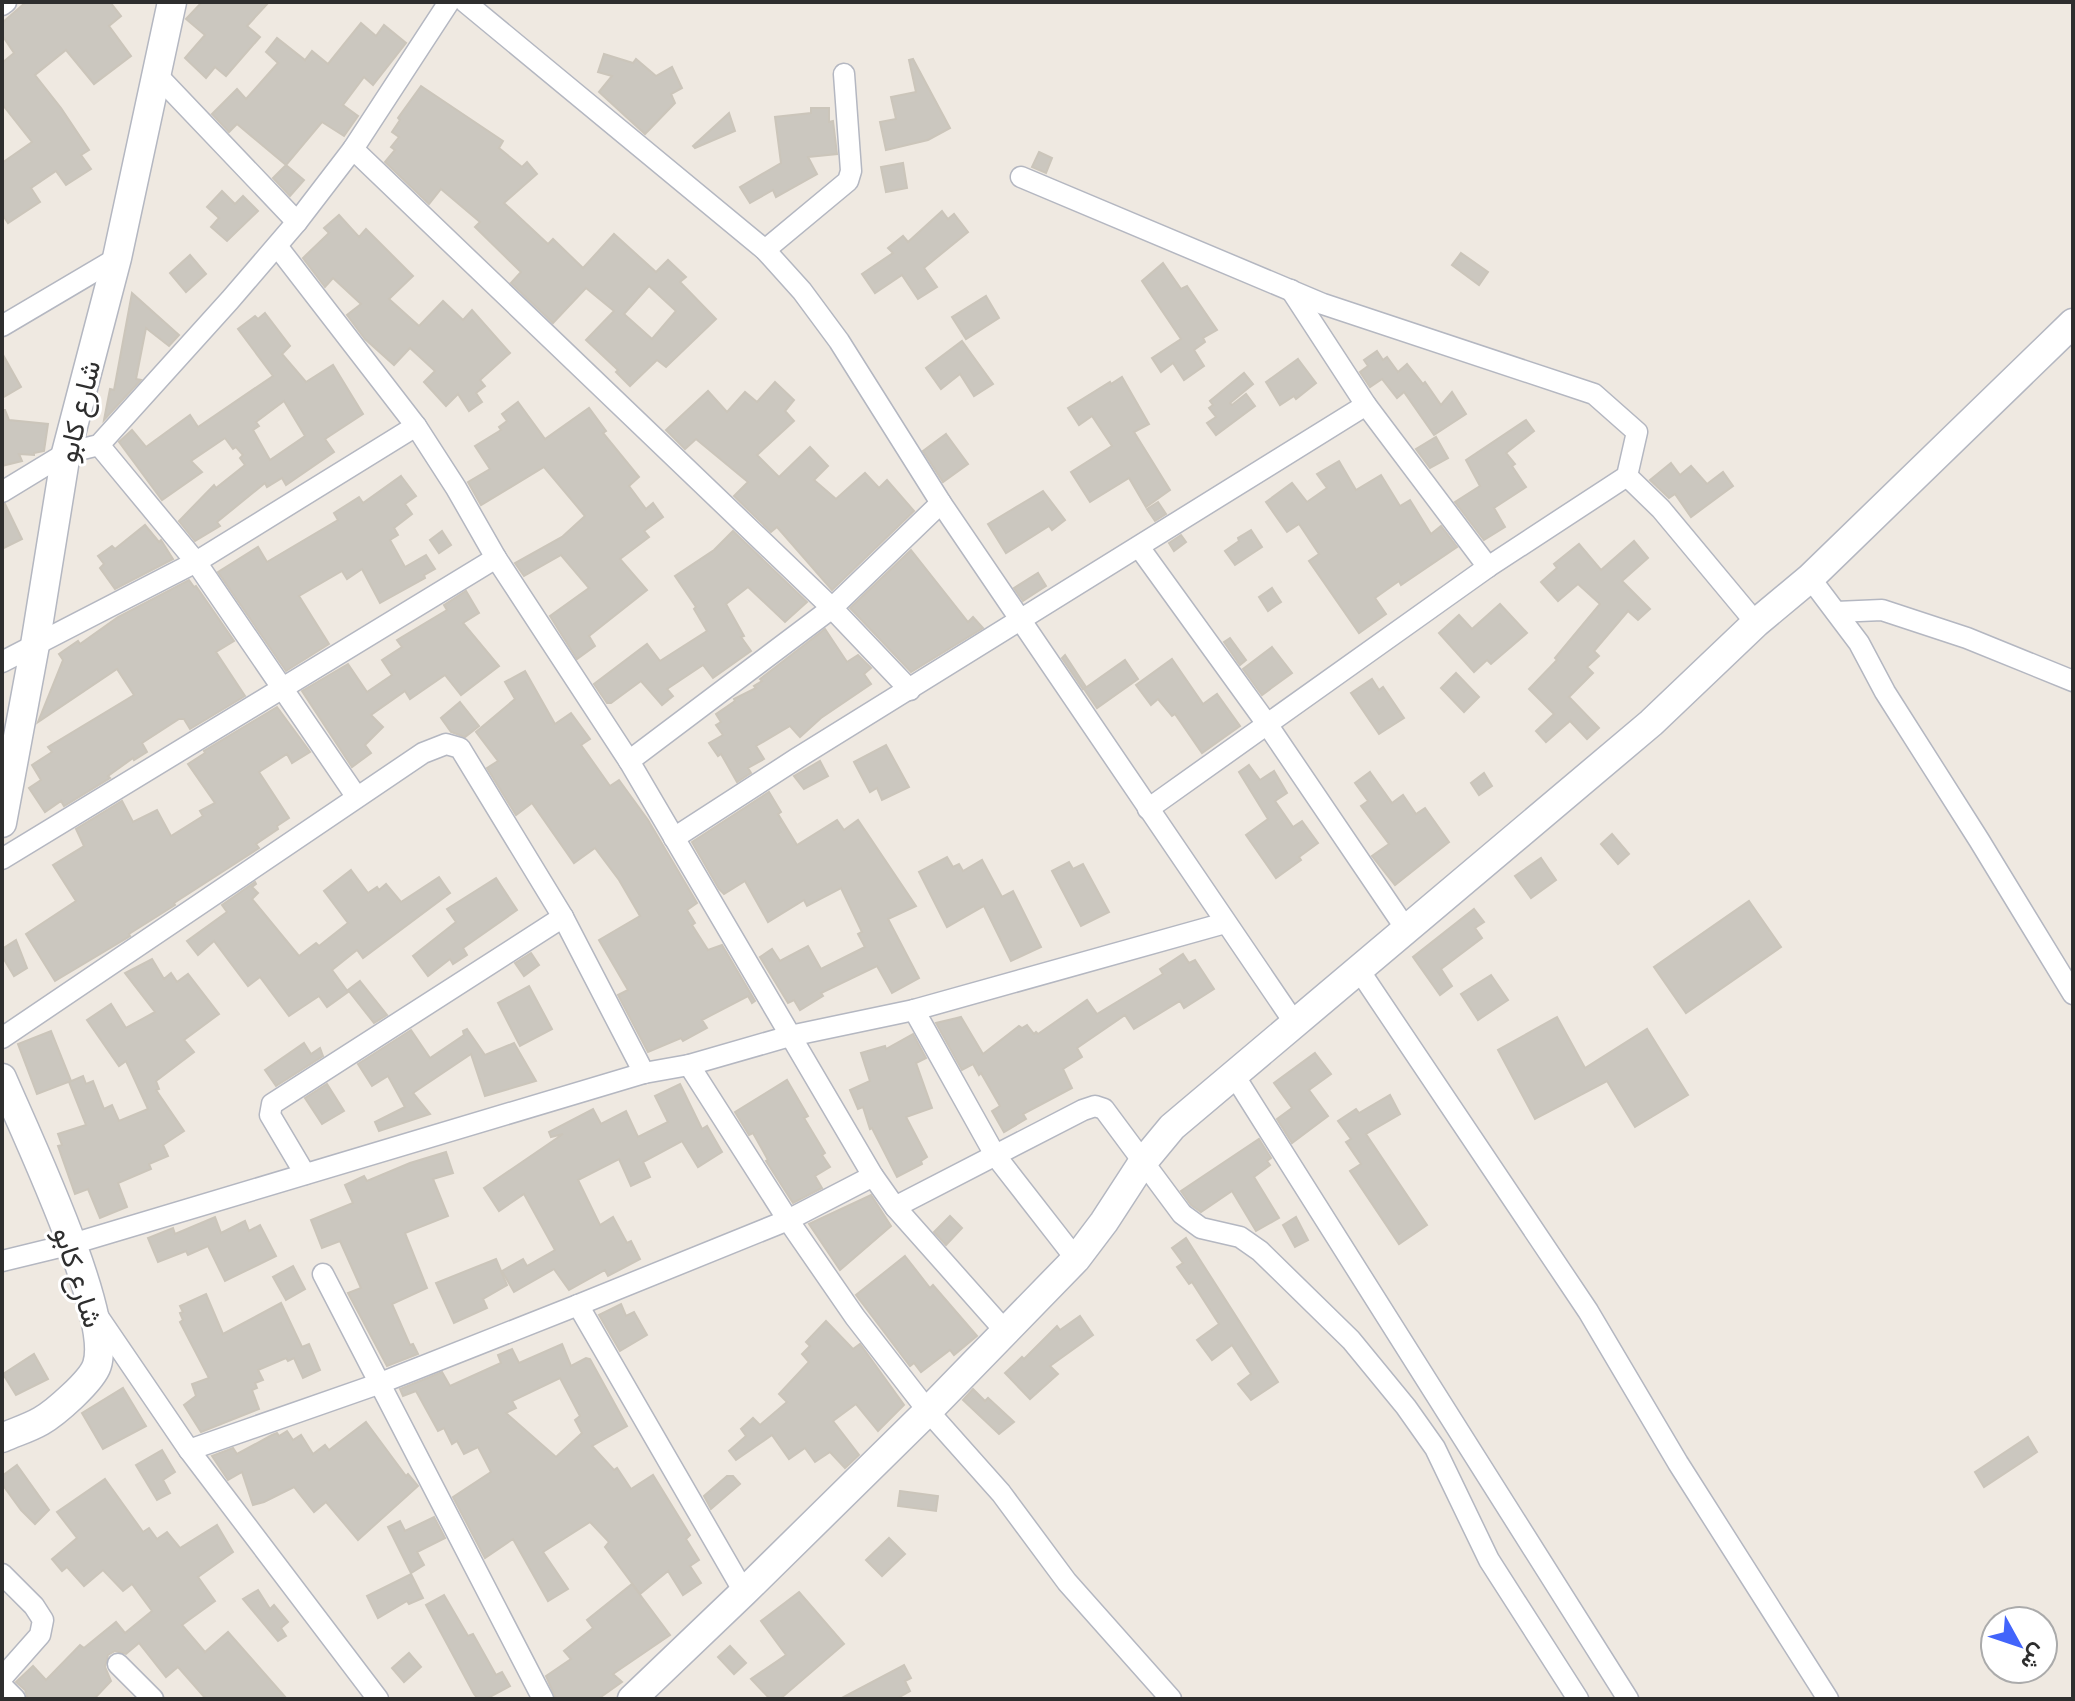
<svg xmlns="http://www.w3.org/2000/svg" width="2075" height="1701" font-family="'IBM Plex Sans',Vazirmatn,sans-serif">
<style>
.building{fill:#cbc7bf;stroke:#cbc5ba;stroke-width:2;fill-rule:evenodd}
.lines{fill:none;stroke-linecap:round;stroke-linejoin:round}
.street-casing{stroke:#b4b7c1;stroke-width:23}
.secondary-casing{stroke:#b4b7c1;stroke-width:31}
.street{stroke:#fff;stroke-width:20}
.secondary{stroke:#fff;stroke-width:28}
.labels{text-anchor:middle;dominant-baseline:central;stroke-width:6;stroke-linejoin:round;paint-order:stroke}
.street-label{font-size:28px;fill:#2e2e2e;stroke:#fff}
</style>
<rect width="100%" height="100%" fill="#efe9e1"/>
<g class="building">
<path d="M26 2H110L121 16 109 26 131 56 94 84 66 50 35 75 61 108 89 150 81 155 91 169 66 185 56 171 31 188 40 202 8 223 2 214V163L32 142 2 104V63L14 53 2 35V23Z"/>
<path d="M202 2H269L247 26 260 37 226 76 215 67 206 78 185 58 205 35 186 19Z"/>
<path d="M361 23 376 36 384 25 406 43 373 85 364 77 343 105 358 116 344 136 322 122 286 165 304 180 290 196 273 178 286 165 237 124 229 132 212 114 237 89 246 99 278 63 266 52 277 38 305 60 312 51 328 64Z"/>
<path d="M604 54 633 63 636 59 656 76 672 67 682 88 671 94 675 103 645 134 599 92 612 76 598 72Z"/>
<path d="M913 59 950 128 928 140 886 150 880 122 896 119 891 97 916 92 909 60Z"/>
<path d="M421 86 503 141 499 148 522 167 527 162 537 174 504 203 548 244 553 239 583 268 614 234 656 272 668 260 686 277 680 282 716 319 666 367 657 360 630 386 616 372 618 370 586 340 614 311 586 288 553 323 511 283 521 272 475 227 480 222 441 189 429 204 385 162 395 150 391 147 399 137 392 132 400 120 398 118ZM649 286 676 311 652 339 624 314Z"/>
<path d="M811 108H829V122L833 121 837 154 808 157 817 174 776 197 773 190 750 203 740 187 781 163 775 117 811 113Z"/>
<path d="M729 113 735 131 695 148 693 146Z"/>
<path d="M1039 152 1052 158 1046 173 1032 167Z"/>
<path d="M903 163 907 188 886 192 881 167Z"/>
<path d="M222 191 235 204 243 196 258 211 227 241 211 227 219 218 207 207Z"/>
<path d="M942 211 948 219 954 214 968 232 924 268 937 287 918 299 902 275 875 293 862 274 893 253 888 248 903 236 908 242Z"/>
<path d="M339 215 359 237 366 229 413 276 389 299 419 326 443 301 463 320 472 310 510 353 480 380 485 386 476 393 482 402 469 411 458 394 446 406 424 382 435 371 410 348 394 365 365 339 347 315 361 304 333 278 325 287 303 258 329 233 324 228Z"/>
<path d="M1461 253 1488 272 1479 285 1452 265Z"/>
<path d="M190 255 206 274 186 292 170 273Z"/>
<path d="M1163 263 1181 289 1187 286 1217 330 1203 338 1205 342 1194 350 1204 366 1184 380 1173 363 1161 372 1152 358 1181 339 1142 281Z"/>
<path d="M132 293 179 335 169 346 146 328 136 379 141 380 104 420 110 389 114 390Z"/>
<path d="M986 296 999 318 966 339 952 317Z"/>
<path d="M265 313 290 346 282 354 306 382 333 365 363 414 325 439 334 452 286 485 282 478 267 487 265 483 217 522 220 526 195 541 179 521 214 485 216 488 245 465 240 458 243 455 236 447 233 449 225 438 191 461 202 472 162 500 119 442 132 430 146 447 190 415 198 427 273 376 238 329 255 316 258 319ZM284 401 305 436 270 460 253 430 259 426 256 422Z"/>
<path d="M962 341 993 384 974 396 960 374 941 389 926 368Z"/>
<path d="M1377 351 1383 360 1387 357 1398 372 1407 364 1423 384 1425 382 1441 405 1452 392 1466 414 1434 435 1404 392 1397 398 1382 379 1370 387 1360 372 1368 366 1364 360Z"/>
<path d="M2 353 21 387 2 398Z"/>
<path d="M1298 359 1316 383 1296 399 1294 396 1280 405 1266 382Z"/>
<path d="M1244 373 1253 384 1230 403 1232 405 1246 394 1255 406 1216 435 1207 423 1216 417 1209 408 1213 405 1210 401Z"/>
<path d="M1122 377 1149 424 1134 432 1170 490 1146 507 1129 478 1090 502 1071 472 1112 446 1092 416 1079 425 1068 408 1110 382 1111 384Z"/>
<path d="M775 382 794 400 785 411 794 421 757 455 779 477 810 447 828 466 814 480 836 499 865 473 879 488 887 480 914 511 832 590 777 527 771 532 734 496 748 482 696 439 685 449 666 430 708 391 727 412 745 392 757 402Z"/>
<path d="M518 402 545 439 589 408 606 431 603 433 639 477 629 486 646 509 653 503 663 517 644 531 649 537 620 559 647 590 589 636 595 646 577 659 550 616 589 588 561 555 524 576 515 563 562 537 585 516 544 467 481 505 468 482 490 469 475 446 501 430 499 427 507 421 502 414Z"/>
<path d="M2 410H5L9 420 48 424 44 451 34 453V455L19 454 22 461 2 466Z"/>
<path d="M1526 420 1534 431 1506 453 1515 464 1512 466 1526 487 1494 508 1505 527 1484 540 1455 502 1480 486 1466 460Z"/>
<path d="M946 434 968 464 943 482 923 451Z"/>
<path d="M1436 437 1448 458 1430 468 1416 449Z"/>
<path d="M1339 461 1356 490 1381 475 1400 506 1410 500 1431 534 1441 526 1457 547 1401 585 1399 581 1375 598 1386 614 1359 633 1309 561 1319 554 1299 524 1287 532 1266 502 1292 483 1307 502 1327 488 1317 474Z"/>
<path d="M1671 463 1680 475 1691 466 1707 484 1723 472 1733 486 1691 517 1675 494 1669 498 1650 480Z"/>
<path d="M401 476 416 496 405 504 412 514 394 528 398 535 390 540 405 567 426 555 435 569 424 575 425 578 380 603 362 569 347 579 342 571 299 596 329 644 286 671 218 572 258 547 267 562 338 520 334 513 359 497 363 503Z"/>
<path d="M1043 491 1065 520 1052 530 1049 526 1006 553 988 524Z"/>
<path d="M1158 502 1166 514 1155 521 1147 509Z"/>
<path d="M5 504 22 539 2 549V505Z"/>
<path d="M145 525 159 542 161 540 173 559 115 589 100 568 104 564 98 556 112 546 115 549Z"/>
<path d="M1251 530 1262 547 1235 565 1225 551 1239 541 1238 538Z"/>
<path d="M442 531 451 545 439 553 430 540Z"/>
<path d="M733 531 807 602 785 622 748 587 726 604 744 636 741 637 751 651 713 678 703 665 667 689 673 696 662 705 641 681 611 703H607L594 684 647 644 660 661 707 631 694 609 696 607 675 576 714 550Z"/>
<path d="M1181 535 1186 542 1174 551 1169 543Z"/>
<path d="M1634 541 1648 558 1622 581 1650 609 1638 620 1628 611 1594 651 1599 656 1587 667 1593 673 1569 697 1599 728 1587 739 1570 721 1546 742 1536 731 1554 714 1529 689 1557 660 1555 658 1600 604 1578 584 1558 601 1541 582 1557 568 1554 564 1579 544 1601 570Z"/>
<path d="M911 550 968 622 973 617 983 628 911 672 850 608Z"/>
<path d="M1038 573 1046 586 1023 601 1014 588Z"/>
<path d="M189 580 194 587 196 586 234 641 216 652 245 696 190 729 184 719H179L142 743 147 752 134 760 133 758 108 776 110 778 64 806 61 801 45 812 29 788 41 780 32 765 52 752 48 747 134 695 117 669 38 722 63 660 59 654 78 641 80 644 118 617Z"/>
<path d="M1272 588 1281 602 1268 611 1259 597Z"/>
<path d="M466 591 479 613 463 623 499 666 461 695 445 675 410 699 405 691 371 715 383 727 365 745 371 753 352 767 302 691 348 664 367 692 392 675 382 660 402 647 397 640 447 610 444 605Z"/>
<path d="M1500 604 1527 633 1491 664 1487 660 1474 672 1439 633 1459 615 1472 629Z"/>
<path d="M825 629 847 662 858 655 871 668 864 674 871 684 821 718 800 737 790 726 756 746 764 759 748 768 751 773 737 782 721 754 718 756 709 743 723 735 716 725 721 722 716 714 735 701 734 699 756 688 754 686 762 681 760 679Z"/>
<path d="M1230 638 1246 660 1240 665 1224 642Z"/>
<path d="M1272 647 1292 673 1262 695 1243 669Z"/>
<path d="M1065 655 1086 687 1083 689 1062 658Z"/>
<path d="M1172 659 1203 704 1217 694 1240 726 1202 753 1175 714 1172 716 1158 699 1151 705 1136 685Z"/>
<path d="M1125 660 1138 679 1097 708 1084 689Z"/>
<path d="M525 671 555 724 571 713 590 739 581 745 610 786 619 780 648 820 697 903 687 910 695 923 692 925 708 950 722 945 755 1001 752 1003 748 996 702 1020 707 1028 683 1041 681 1038 648 1052 618 995 628 990 599 940 640 916 619 880 595 848 574 863 532 803 516 815 487 768 498 761 476 732 515 699 505 682Z"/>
<path d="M1456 673 1479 697 1464 712 1441 688Z"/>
<path d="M1372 679 1379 690 1383 687 1404 718 1379 734 1351 693Z"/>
<path d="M460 702 479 726 465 737 451 732 441 718Z"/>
<path d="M277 707 310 752 292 763 287 754 259 772 289 818 277 826 278 829 256 844 259 848 174 903 175 905 129 934 130 936 55 981 26 934 76 901 53 865 84 846 76 829 122 801 133 822 157 810 171 836 203 816 200 811 215 803 188 764 205 753 204 751Z"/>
<path d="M886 745 909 787 882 800 877 788 870 792 854 762Z"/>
<path d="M820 761 828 776 804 789 794 776Z"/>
<path d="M1249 765 1260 780 1274 771 1287 793 1275 801 1293 827 1302 821 1318 843 1299 857 1301 860 1276 878 1246 835 1268 819 1239 772Z"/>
<path d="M1370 772 1392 803 1403 795 1416 814 1425 808 1449 842 1395 885 1372 856 1389 844 1361 806 1368 801 1355 783Z"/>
<path d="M1484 773 1492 786 1479 795 1471 783Z"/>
<path d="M769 792 781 812 778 814 797 845 837 820 844 830 858 820 916 906 888 919 919 978 892 993 877 966 821 993 823 996 800 1010 794 1000 788 1003 760 957 772 949 780 961 808 946 821 969 865 947 858 934 862 932 841 888 807 906 804 900 768 922 745 881 724 894 719 889 692 842Z"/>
<path d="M1612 834 1629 854 1618 864 1601 844Z"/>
<path d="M947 857 953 867 959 864 963 871 982 860 1002 897 1013 891 1041 947 1011 961 984 906 947 927 919 872Z"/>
<path d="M1541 858 1556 880 1531 898 1515 876Z"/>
<path d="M1069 862 1073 869 1083 864 1109 912 1081 926 1052 871Z"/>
<path d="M351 870 368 893 377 887 379 890 386 884 401 902 439 877 450 893 363 958 357 950 332 970 348 992 327 1007 319 996 289 1016 260 977 248 986 214 941 198 955 187 941 227 912 222 905 255 882 256 884 252 887 258 893 252 899 299 956 316 943 319 946 348 923 324 891Z"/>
<path d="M496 878 517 910 463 948 467 955 453 964 450 959 428 976 413 956 456 922 447 909Z"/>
<path d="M1749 901 1781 947 1686 1013 1654 967Z"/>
<path d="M1474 909 1484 922 1475 928 1482 938 1441 969 1452 986 1440 995 1413 957Z"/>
<path d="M16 940 27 968 14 976 2 956V949Z"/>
<path d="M531 953 539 965 524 976 515 963Z"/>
<path d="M1183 954 1189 963 1195 960 1214 989 1184 1008 1180 1001 1134 1029 1125 1015 1077 1048 1082 1057 1063 1069 1072 1088 1023 1114 1026 1119 1004 1132 992 1111 1000 1106 981 1073 979 1075 973 1064 962 1070 936 1023 961 1017 983 1054 1019 1026 1022 1028 1027 1025 1034 1034 1036 1032 1038 1034 1087 1000 1097 1014 1163 974 1160 969Z"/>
<path d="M152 959 164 979 171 973 177 982 188 974 219 1014 184 1040 194 1052 156 1081 159 1089 156 1090 184 1131 163 1145 168 1156 149 1164 151 1169 118 1183 127 1207 100 1218 88 1189 75 1194 58 1146 62 1145 58 1134 86 1125 69 1082 83 1076 86 1084 93 1081 104 1109 112 1105 119 1121 148 1109 126 1061 119 1066 87 1020 111 1004 126 1028 155 1012 125 973Z"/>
<path d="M1491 975 1508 1000 1478 1020 1461 994Z"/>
<path d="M360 981 387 1015 374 1023 348 990Z"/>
<path d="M529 986 552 1029 520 1046 498 1003Z"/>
<path d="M1557 1017 1585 1068 1647 1029 1688 1095 1635 1127 1607 1081 1535 1119 1498 1050Z"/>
<path d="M467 1029 485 1055 514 1043 536 1081 485 1096 471 1054 413 1093 430 1114 379 1131 375 1122 405 1107 388 1076 372 1086 358 1064 411 1030 430 1058 464 1035 463 1031Z"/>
<path d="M51 1031 71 1081 37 1094 18 1044Z"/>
<path d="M913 1034 926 1058 916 1063 932 1108 906 1117 927 1157 921 1161 922 1164 897 1177 872 1128 870 1129 863 1107 858 1109 850 1090 870 1081 861 1053 885 1046 886 1049Z"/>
<path d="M304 1043 311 1054 320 1048 323 1056 276 1086 265 1070Z"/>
<path d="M1315 1053 1331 1074 1309 1090 1328 1116 1292 1143 1277 1119 1292 1108 1274 1083Z"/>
<path d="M787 1080 808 1116 804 1118 825 1153 822 1155 830 1167 815 1176 822 1188 793 1203 766 1161 768 1160 753 1133 749 1135 735 1112Z"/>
<path d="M327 1084 344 1111 322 1124 305 1098Z"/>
<path d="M680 1084 702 1129 707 1126 722 1152 698 1167 682 1141 643 1162 650 1177 631 1186 619 1159 578 1180 600 1225 613 1217 627 1243 631 1241 640 1259 608 1276 605 1270 569 1290 554 1269 514 1292 502 1271 523 1259 527 1266 555 1250 524 1194 499 1211 484 1188 563 1134 551 1137 549 1132 593 1109 601 1124 626 1111 638 1137 668 1122 655 1096Z"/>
<path d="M1390 1095 1400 1114 1366 1134 1427 1225 1399 1244 1350 1171 1361 1164 1346 1142 1351 1139 1338 1121 1356 1109 1359 1113Z"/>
<path d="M1259 1139 1271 1158 1267 1161 1270 1165 1254 1177 1279 1218 1256 1231 1232 1191 1201 1212 1191 1205 1181 1191Z"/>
<path d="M446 1152 453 1173 433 1179 448 1216 405 1233 427 1288 392 1304 410 1345 413 1344 418 1354 387 1366 348 1293 361 1288 340 1241 322 1248 311 1220 353 1203 345 1185 364 1176 367 1181 410 1163Z"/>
<path d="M871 1195 891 1226 840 1270 809 1224Z"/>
<path d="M950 1216 962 1228 946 1245 934 1232Z"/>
<path d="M215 1217 221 1233 245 1221 249 1231 260 1225 276 1256 225 1281 208 1246 188 1255 186 1251 158 1262 148 1238 173 1228 175 1234Z"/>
<path d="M1296 1217 1308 1240 1295 1247 1283 1225Z"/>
<path d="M1186 1238 1278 1382 1251 1400 1238 1384 1251 1374 1232 1345 1212 1360 1197 1340 1219 1324 1192 1282 1189 1284 1177 1267 1183 1263 1172 1248Z"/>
<path d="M905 1256 930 1288 933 1285 977 1336 954 1355 950 1350 921 1372 914 1363 910 1366 856 1295Z"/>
<path d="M496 1259 507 1285 483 1299 487 1308 454 1323 436 1283Z"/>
<path d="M293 1266 305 1289 286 1300 273 1277Z"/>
<path d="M206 1294 223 1334 281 1303 302 1347 309 1344 320 1370 303 1378 294 1358 288 1361 286 1358 258 1370 263 1380 255 1383 257 1388 252 1390 259 1409 201 1432 184 1405 196 1396 192 1384 209 1378 180 1322 183 1320 180 1313 183 1312 180 1306Z"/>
<path d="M621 1304 626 1316 634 1312 647 1335 620 1351 599 1315Z"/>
<path d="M1080 1316 1093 1335 1050 1366 1058 1374 1030 1399 1005 1373 1022 1357 1024 1359 1057 1326 1060 1330Z"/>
<path d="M826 1321 853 1349 860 1344 904 1405 878 1431 856 1404 833 1421 859 1455 845 1468 830 1452 815 1462 805 1448 789 1459 772 1435 736 1460 729 1451 746 1436 741 1429 753 1418 760 1425 787 1402 779 1394 809 1362 802 1354 810 1346 806 1342Z"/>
<path d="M562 1344 571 1366 586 1358 590 1359 627 1426 592 1446 614 1470 617 1468 631 1489 653 1475 690 1535 686 1539 699 1560 690 1566 701 1583 683 1595 668 1571 640 1594 605 1547 609 1542 590 1522 543 1552 568 1589 548 1601 513 1539 485 1558 453 1497 491 1472 478 1447 464 1454 457 1441 452 1444 444 1428 438 1431 416 1391 403 1396 400 1389 442 1372 450 1386 501 1363 498 1355 512 1349 519 1363ZM560 1378 580 1416 575 1420 582 1433 556 1457 506 1413 516 1408 512 1401Z"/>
<path d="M34 1354 48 1379 16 1395 3 1374Z"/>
<path d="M123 1388 146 1426 103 1449 82 1413Z"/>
<path d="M973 1389 985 1401 988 1398 1014 1422 999 1434 963 1400Z"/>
<path d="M366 1422 406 1476 408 1474 418 1486 358 1540 326 1502 314 1512 294 1487 264 1502 253 1505 242 1472 228 1480 212 1456 233 1448 237 1454 272 1435 277 1433 279 1436 287 1431 293 1440 301 1435 313 1454 325 1445 329 1450Z"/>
<path d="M2028 1437 2037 1452 1984 1487 1975 1472Z"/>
<path d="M162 1450 175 1472 163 1480 170 1493 157 1500 136 1465Z"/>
<path d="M17 1465 49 1510 35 1524 21 1510 2 1484V1476Z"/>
<path d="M727 1476H733L740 1484 711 1509 704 1496Z"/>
<path d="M105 1479 143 1532 149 1528 157 1539 167 1532 180 1548 217 1525 233 1552 198 1577 215 1601 182 1625 205 1652 228 1632 287 1699H206L178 1667 166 1677 139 1643 126 1654 115 1651 108 1655 105 1667 111 1681 94 1699H28L25 1690 16 1682 33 1666 46 1680 80 1645 84 1648 116 1622 125 1633 152 1611 132 1584 123 1591 103 1570 84 1586 67 1567 62 1571 52 1559 77 1538 57 1512Z"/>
<path d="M900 1491 938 1496 936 1511 898 1506Z"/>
<path d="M434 1517 445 1538 417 1552 424 1565 411 1573 388 1527 400 1521 405 1531Z"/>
<path d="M889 1538 905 1554 882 1576 866 1560Z"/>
<path d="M411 1574 423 1598 409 1604 407 1601 378 1618 367 1596Z"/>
<path d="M632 1584 670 1635 613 1674 622 1682 598 1699H556L546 1676 571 1659 564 1651 593 1628 587 1620Z"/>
<path d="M258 1590 270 1609 274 1605 288 1622 281 1628 286 1636 278 1641 243 1599Z"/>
<path d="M799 1592 844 1644 780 1699H770L751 1679 786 1655 761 1621Z"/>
<path d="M444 1595 468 1636 473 1634 496 1675 502 1672 510 1686 486 1699H478L474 1694 426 1605Z"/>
<path d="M730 1646 746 1663 734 1674 718 1657Z"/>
<path d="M409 1653 421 1667 404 1682 392 1668Z"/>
<path d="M904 1665 911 1678 905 1681 910 1691 896 1699H840Z"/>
</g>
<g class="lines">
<g class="street-casing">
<g id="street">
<path d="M465 2 765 250 802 291 839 341 941 503 1294 1022"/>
<path d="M2 5 6 2"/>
<path d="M157 75 297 222"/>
<path d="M353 149 832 608 910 690"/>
<path d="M1021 177 1323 304 1594 394 1637 432 1627 476 1488 567 1148 809"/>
<path d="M277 246 416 426 456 488 496 558 629 761 873 1176 895 1207 1006 1332"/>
<path d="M765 250 848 181 851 171 844 74"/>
<path d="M1291 290 1366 405 1488 567"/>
<path d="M2 326 117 258"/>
<path d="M99 445 196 562 356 796"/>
<path d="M1627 476 1661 509 1756 623"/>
<path d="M2 492 66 453 99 445 230 300 297 222 353 149 449 2"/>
<path d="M1139 547 1267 724 1406 929"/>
<path d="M1810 578 1859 643 1885 692 1979 840 2073 994"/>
<path d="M1836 612 1882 610 1967 638 2073 681"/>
<path d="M2 662 196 562 416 426"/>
<path d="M629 761 832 608 941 503"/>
<path d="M674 838 796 759 1366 405"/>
<path d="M2 859 496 558"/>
<path d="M1359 970 1588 1311 1678 1463 1828 1699"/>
<path d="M914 1010 995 1155 1076 1259"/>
<path d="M2 1038 423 753 446 744 460 748 563 917 644 1073"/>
<path d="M689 1065 788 1220 855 1317 928 1411 1001 1493 1067 1582 1171 1699"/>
<path d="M1234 1075 1628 1699"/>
<path d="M305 1174 270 1115 272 1104 563 917"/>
<path d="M895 1207 1083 1110 1095 1106 1104 1109 1182 1214 1201 1228 1240 1237 1260 1251 1351 1340 1406 1407 1435 1448 1489 1560 1578 1699"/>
<path d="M2 1261 72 1244 644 1073 689 1065 790 1036 914 1010 1225 923"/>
<path d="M323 1274 543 1699"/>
<path d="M578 1305 744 1592"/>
<path d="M97 1315 189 1450 378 1699"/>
<path d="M189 1450 378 1384 578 1305 788 1220 873 1176"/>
<path d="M2 1574 34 1606 43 1620 40 1635 2 1678"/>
<path d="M118 1664 153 1699"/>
<path d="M2 1686 15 1699"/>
</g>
</g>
<g class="secondary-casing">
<g id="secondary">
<path d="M2 823 35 645 66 453 117 258 172 2"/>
<path d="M2 1078C25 1132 113 1316 97 1365 92 1381 55 1413 41 1421 29 1428 15 1432 2 1438"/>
<path d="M632 1699 744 1592 928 1411 1076 1259 1104 1222 1143 1162 1172 1127 1651 723 1756 623 1810 578 2073 323"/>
</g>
</g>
<use href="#street" class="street"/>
<use href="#secondary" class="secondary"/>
</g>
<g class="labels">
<g class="street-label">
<text transform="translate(78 411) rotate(-76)">شارع كابو</text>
<text transform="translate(79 1277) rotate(72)">شارع كابو</text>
</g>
</g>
<rect width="2075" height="1701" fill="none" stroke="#2e2e2e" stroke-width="8"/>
<g transform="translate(2019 1645) rotate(130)"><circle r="38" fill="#ffffff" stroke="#ababab" stroke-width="2"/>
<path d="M0-6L14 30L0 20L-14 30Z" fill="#4264fb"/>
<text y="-12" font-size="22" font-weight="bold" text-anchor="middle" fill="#2e2e2e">ش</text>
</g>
</svg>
